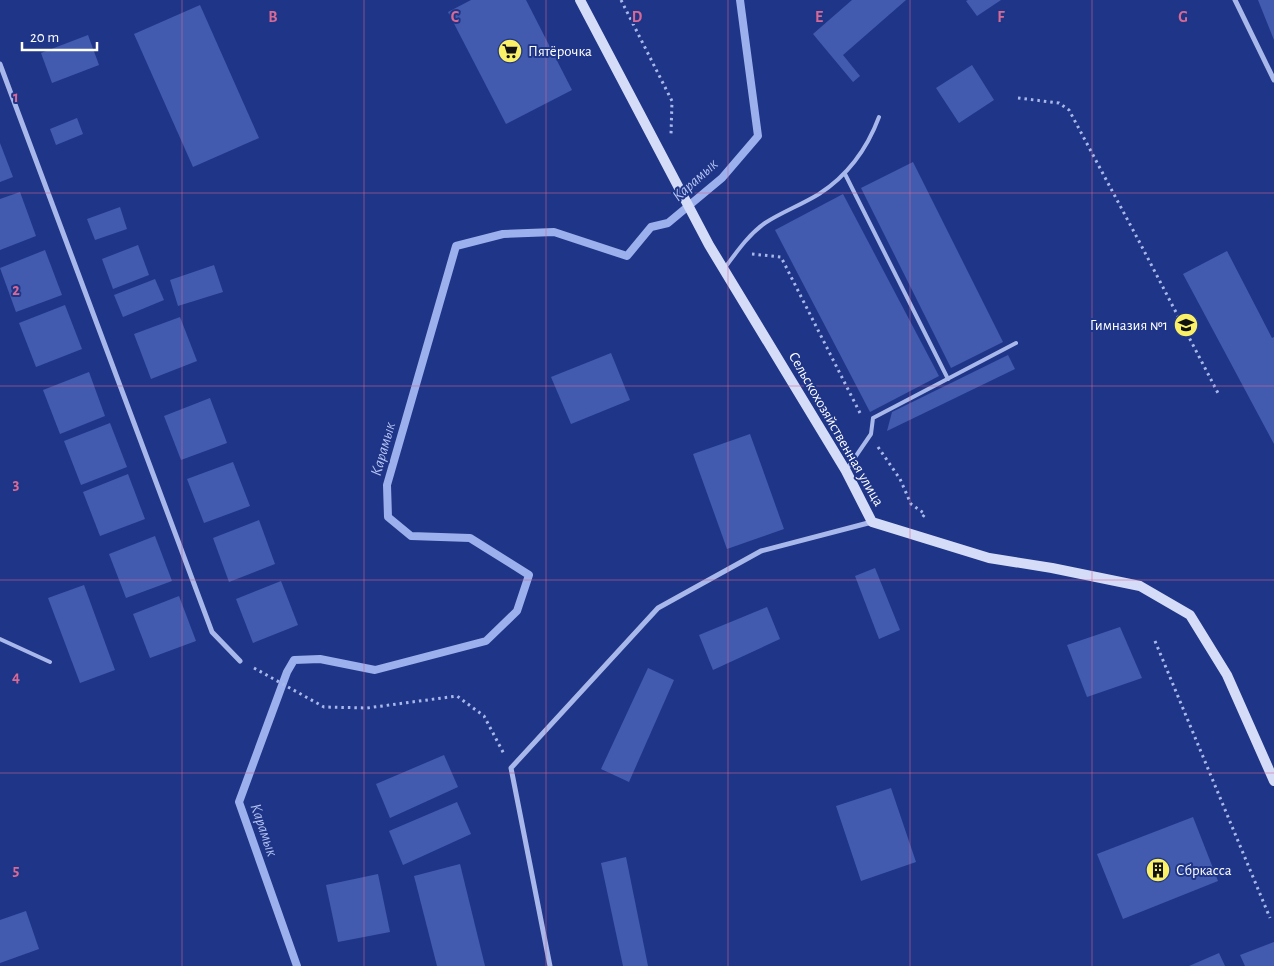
<svg xmlns="http://www.w3.org/2000/svg" width="1274" height="966" font-family="'Alegreya Sans',sans-serif">
<style>
.lines{fill:none;stroke-linecap:round;stroke-linejoin:round}
.stream{stroke:#9cb0ed;stroke-width:8}
.building{fill:#435baf}
.path{stroke:#a9b8eb;stroke-width:3;stroke-dasharray:2.5 4;stroke-linecap:butt}
.service{stroke:#a9b8eb;stroke-width:4}
.minor{stroke:#a9b8eb;stroke-width:5}
.secondary{stroke:#d5dcf8;stroke-width:10}
.grid{fill:none;stroke:#d76994;stroke-width:1;stroke-opacity:0.55}
.labels{text-anchor:middle;dominant-baseline:central;stroke-width:4;stroke-linejoin:round;paint-order:stroke}
.poi-label{font-size:15px;fill:#fff;stroke:#1f3588;text-anchor:start}
.street-label{font-size:15px;fill:#fff;stroke:#1f3588}
.water-label{font-size:16px;font-style:italic;fill:#b5c3f2;stroke:#1f3588}
.grid-label{font-size:16px;text-anchor:middle;font-weight:bold;fill:#d76994;stroke:#1f3588;stroke-width:4;stroke-linejoin:round;paint-order:stroke}
</style>
<rect width="100%" height="100%" fill="#1f3588"/>
<g class="lines">
<path class="stream" d="M297 966 239 802 287 672 294 660 320 659 375 670 486 641 517 611 529 575 470 538 411 536 388 517 387 485 456 246 503 234 554 232 627 256 651 227 668 223 722 178 758 136 740 0"/>
</g>
<g class="building">
<path d="M471 0H526L572 90 506 124 448 12Z"/>
<path d="M852 0H906L843 55 860 76 853 82 813 34Z"/>
<path d="M968 0H1001L977 16 966 1Z"/>
<path d="M1258 0H1274V40Z"/>
<path d="M200 5 259 138 193 167 134 34Z"/>
<path d="M88 35 99 65 52 83 41 53Z"/>
<path d="M972 65 994 100 959 123 936 88Z"/>
<path d="M77 118 83 134 56 145 50 129Z"/>
<path d="M0 143 13 177 0 182Z"/>
<path d="M913 162 1003 342 951 368 861 188Z"/>
<path d="M20 192 36 236 0 250V199Z"/>
<path d="M843 194 939 376 870 412 775 230Z"/>
<path d="M120 207 127 229 95 240 87 219Z"/>
<path d="M138 245 149 275 113 289 102 259Z"/>
<path d="M45 250 62 295 16 312 0 268Z"/>
<path d="M1227 251 1272 338 1274 337V444L1183 274Z"/>
<path d="M214 265 223 292 178 306 170 280Z"/>
<path d="M155 279 164 300 123 317 114 295Z"/>
<path d="M65 305 82 349 36 367 19 323Z"/>
<path d="M180 317 197 361 151 379 134 334Z"/>
<path d="M611 353 630 400 571 424 551 377Z"/>
<path d="M1008 355 1015 369 887 431 892 412Z"/>
<path d="M89 372 105 416 60 434 43 390Z"/>
<path d="M210 398 227 443 181 460 164 416Z"/>
<path d="M110 423 127 467 81 485 64 441Z"/>
<path d="M750 434 784 529 727 549 693 454Z"/>
<path d="M233 462 250 506 204 523 187 479Z"/>
<path d="M128 474 145 519 100 536 83 492Z"/>
<path d="M259 520 275 564 229 582 213 538Z"/>
<path d="M155 536 172 581 126 598 109 554Z"/>
<path d="M875 568 900 630 879 639 855 576Z"/>
<path d="M281 581 298 625 253 643 236 599Z"/>
<path d="M84 585 115 670 80 683 48 598Z"/>
<path d="M179 596 196 641 150 658 133 614Z"/>
<path d="M767 607 780 639 713 670 699 635Z"/>
<path d="M1120 627 1142 678 1087 697 1067 645Z"/>
<path d="M648 668 674 680 629 782 601 769Z"/>
<path d="M444 755 458 787 390 818 376 784Z"/>
<path d="M891 788 916 862 861 881 836 806Z"/>
<path d="M457 802 471 834 403 865 389 831Z"/>
<path d="M1193 817 1218 881 1123 919 1097 854Z"/>
<path d="M626 857 648 966H623L601 863Z"/>
<path d="M460 864 485 966H437L414 876Z"/>
<path d="M378 874 390 932 338 942 326 885Z"/>
<path d="M26 911 39 949 0 963V920Z"/>
<path d="M1274 942V966H1245L1240 955Z"/>
<path d="M1219 953 1225 966H1189Z"/>
</g>
<g class="lines">
<g class="path">
<path d="M621 0 672 101 671 134"/>
<path d="M1018 98 1059 103 1069 110 1141 245 1219 395"/>
<path d="M752 254 781 257 860 413"/>
<path d="M878 447 900 479 911 504 925 514 921 519"/>
<path d="M1155 641 1270 918"/>
<path d="M254 668 324 707 367 708 457 696 484 716 504 754"/>
</g>
<g class="service">
<path d="M845 174 948 379"/>
<path d="M724 269C736 253 748 235 765 223 782 212 801 205 819 194 847 176 867 149 879 117"/>
<path d="M847 469 871 434 873 418 1016 343"/>
<path d="M0 639 50 662"/>
</g>
<g class="minor">
<path d="M1235 0 1274 80"/>
<path d="M0 64 212 632 240 661"/>
<path d="M550 966 511 768 658 608 761 551 872 522"/>
</g>
<path class="secondary" d="M580 0 709 245 846 471 872 522 989 558 1052 568 1140 586 1190 615 1227 675 1274 781"/>
</g>
<path class="grid" d="M182 0V966M364 0V966M546 0V966M728 0V966M910 0V966M1092 0V966M0 193H1274M0 386H1274M0 580H1274M0 773H1274"/>
<defs>
<g id="supermarket-disc" transform="scale(1.25)"><circle r="9.5" fill="#faf068" stroke="#1f3588"/><path d="M-6-5.5h2.5l.6 2H6L4.5 2H-2.5L-4.4-4H-6ZM-1.5 3.2a1.3 1.3 0 1 0 .1 0ZM3 3.2a1.3 1.3 0 1 0 .1 0Z" fill="#111"/></g>
<g id="school-disc" transform="scale(1.25)"><circle r="9.5" fill="#faf068" stroke="#1f3588"/><path d="M0-5L7-2L0 1L-7-2ZM-4 1L0 2.5L4 1V4Q0 6-4 4Z" fill="#111"/></g>
<g id="building-disc" transform="scale(1.25)"><circle r="9.5" fill="#faf068" stroke="#1f3588"/><path d="M-4-6H4V6H1V3H-1V6H-4ZM-2.5-4.3h1.7v1.8h-1.7ZM.8-4.3h1.7v1.8H.8ZM-2.5-1h1.7V.8h-1.7ZM.8-1h1.7V.8H.8Z" fill="#111"/></g>
</defs>
<g fill-rule="evenodd">
<use href="#supermarket-disc" x="510" y="51"/>
<use href="#school-disc" x="1186" y="325"/>
<use href="#building-disc" x="1158" y="870"/>
</g>
<g class="labels">
<g class="poi-label">
<text x="528" y="51">Пятёрочка</text>
<text x="1168" y="325" text-anchor="end">Гимназия №1</text>
<text x="1176" y="870">Сбркасса</text>
</g>
<g class="street-label">
<text transform="translate(836 429) rotate(60)">Сельскохозяйственная улица</text>
</g>
<g class="water-label">
<text transform="translate(695 180) rotate(-42)">Карамык</text>
<text transform="translate(383 449) rotate(-74)">Карамык</text>
<text transform="translate(264 830) rotate(71)">Карамык</text>
</g>
</g>
<g class="grid-label">
<text x="273" y="22">B</text>
<text x="455" y="22">C</text>
<text x="637" y="22">D</text>
<text x="819" y="22">E</text>
<text x="1001" y="22">F</text>
<text x="1183" y="22">G</text>
<text x="16" y="102">1</text>
<text x="16" y="295">2</text>
<text x="16" y="489">3</text>
<text x="16" y="682">4</text>
<text x="16" y="875">5</text>
</g>
<path d="M22 42v8h75v-8" fill="none" stroke="#ffffff" stroke-width="2.5"/>
<text x="30" y="42" font-size="15" fill="#ffffff" stroke="#1f3588" stroke-width="4" paint-order="stroke">20 m</text>
</svg>
